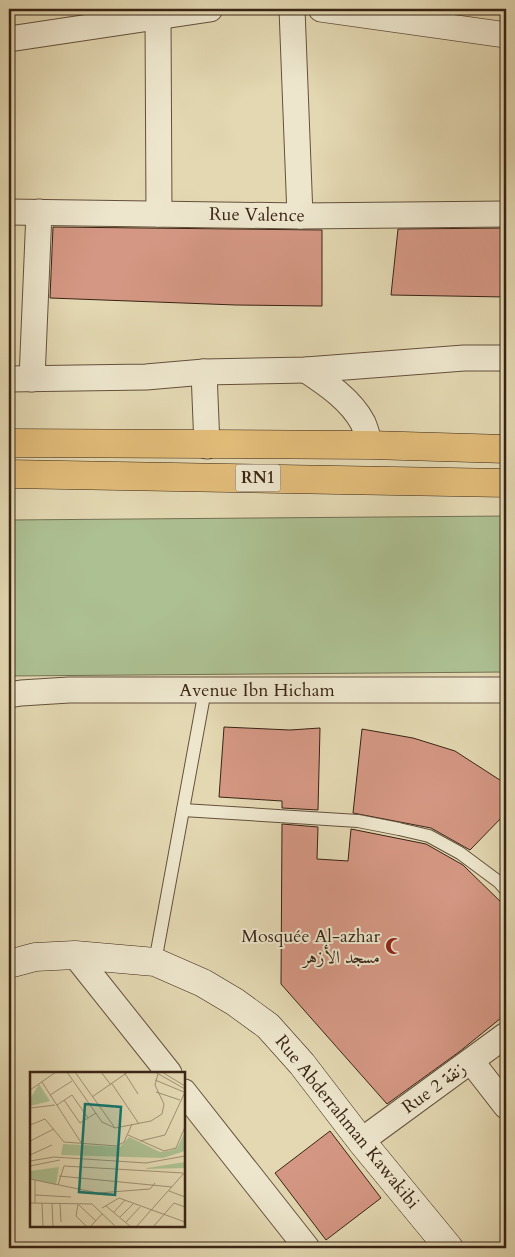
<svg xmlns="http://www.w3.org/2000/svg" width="515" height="1257" font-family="Cardo,Amiri,serif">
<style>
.green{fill:#adc092;stroke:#737253}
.building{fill:#d49783;stroke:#392414}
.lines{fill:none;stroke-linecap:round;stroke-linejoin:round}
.lane-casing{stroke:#64513c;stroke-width:14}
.street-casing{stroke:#64513c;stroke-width:27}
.secondary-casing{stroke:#392414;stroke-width:29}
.highway-casing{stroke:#392414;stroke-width:29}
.lane{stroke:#ede6cd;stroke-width:12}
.street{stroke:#ede6cd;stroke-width:25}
.secondary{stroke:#ede6cd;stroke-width:28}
.highway{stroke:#e2bc79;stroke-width:28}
.labels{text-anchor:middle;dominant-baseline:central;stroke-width:4;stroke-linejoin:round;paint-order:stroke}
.shield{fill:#ede6cd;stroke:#6f5e4c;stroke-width:1}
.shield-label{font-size:16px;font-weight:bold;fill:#392414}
.street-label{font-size:18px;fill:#392414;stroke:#ede6cd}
.poi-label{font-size:18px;fill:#392414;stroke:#ede6cd;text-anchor:end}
.inset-road{fill:none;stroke:#9f9073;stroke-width:1}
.view{fill:#0f766e;fill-opacity:0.15;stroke:#0f766e;stroke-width:2.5}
.inset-edge{fill:none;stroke:#392414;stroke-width:2.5}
</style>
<rect width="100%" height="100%" fill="#e3d8b2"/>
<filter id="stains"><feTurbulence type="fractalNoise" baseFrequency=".004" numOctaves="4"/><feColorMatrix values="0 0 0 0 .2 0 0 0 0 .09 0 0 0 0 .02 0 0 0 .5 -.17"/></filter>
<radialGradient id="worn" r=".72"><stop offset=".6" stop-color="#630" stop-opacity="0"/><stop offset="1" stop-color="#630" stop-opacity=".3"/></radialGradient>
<path class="green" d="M506 516V672L9 676V520Z"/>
<g class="building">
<path d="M53 227 322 230V306L236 305 50 298Z"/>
<path d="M506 228V297L391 295 398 229Z"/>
<path d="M224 727 290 730 320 728 318 810 282 808V801L219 797Z"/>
<path d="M362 729 413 738 455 751 506 784V813L470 850 431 828 353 813Z"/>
<path d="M282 824 318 827 317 859 348 861 351 829 426 844 463 865 506 907V1014L459 1052 387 1104 281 984Z"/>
<path d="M330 1131 381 1198 326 1240 275 1173Z"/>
</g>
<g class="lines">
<g class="lane-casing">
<g id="lane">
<path d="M183 810 358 821 399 829 429 836 460 853 499 882 506 890"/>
<path d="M155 962 205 690"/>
</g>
</g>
<g class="street-casing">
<g id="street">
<path d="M292 9 300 216"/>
<path d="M321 9 506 35"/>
<path d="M158 17 159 214"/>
<path d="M9 39 210 9"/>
<path d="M9 212 300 216 506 214"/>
<path d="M306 370C327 384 351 400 363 423 366 430 368 438 370 445"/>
<path d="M204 372 207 446"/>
<path d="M9 379 146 377 204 372 306 370 464 358H506"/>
<path d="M32 379 39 212"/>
<path d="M9 695 21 693 69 690H506"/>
<path d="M75 955 169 1073"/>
<path d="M471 1061 506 1106"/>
<path d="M184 1092 307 1248"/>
<path d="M361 1141 506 1035"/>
</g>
</g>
<g class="secondary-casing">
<path id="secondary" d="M9 964 35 957 75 955 155 962 203 983 235 1002 268 1026 302 1064 361 1141 449 1248"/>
</g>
<g class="highway-casing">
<g id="highway">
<path d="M9 443 370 445 506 449"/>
<path d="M9 474 506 483"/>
</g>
</g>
<use href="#lane" class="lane"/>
<use href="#street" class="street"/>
<use href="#secondary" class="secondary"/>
<use href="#highway" class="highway"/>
</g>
<defs>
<g id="mosque-bare" transform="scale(1.35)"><path d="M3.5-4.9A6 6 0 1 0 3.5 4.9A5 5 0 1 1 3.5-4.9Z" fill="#8f2418" stroke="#ede6cd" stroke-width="2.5" paint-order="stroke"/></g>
</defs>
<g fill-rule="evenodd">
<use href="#mosque-bare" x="394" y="946"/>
</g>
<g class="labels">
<rect class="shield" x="235.5" y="464.5" width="45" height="27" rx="4"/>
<g class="shield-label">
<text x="258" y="478">RN1</text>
</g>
<g class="street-label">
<text transform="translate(257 215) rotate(1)">Rue Valence</text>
<text x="257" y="690">Avenue Ibn Hicham</text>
<text transform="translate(434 1088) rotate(-36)">Rue 2 زنقة</text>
<text transform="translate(347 1122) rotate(51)">Rue Abderrahman Kawakibi</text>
</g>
<g class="poi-label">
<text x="380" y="936">Mosquée Al-azhar<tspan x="380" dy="21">مسجد الأزهر</tspan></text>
</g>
</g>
<g transform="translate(30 1072)">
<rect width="155" height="155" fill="#e3d8b2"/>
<path d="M9 12 20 29 0 34V27ZM155 60V79L133 86 31 83 33 72 90 75 99 65 130 80 139 79 147 76ZM155 90V96L116 97 117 96ZM29 95 26 113 0 107V99Z" fill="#adc092"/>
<path class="inset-road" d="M37 0 72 50 85 56 121 49 132 42 134 32 125 13 128 2M45 0 85 56M71 0 81 13M94 0 108 22M125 0 155 17M132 0 155 14M125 8 154 20M12 10 52 72M82 12 109 52M0 18 26 0M126 20 150 28M20 23 42 9M42 23 58 46M62 25 98 0M34 28 50 51 66 41M27 33 42 23M0 36 25 33M0 53 15 47 34 70 87 74 94 70 102 52M98 63 134 79 146 76 155 55M0 69 24 57M110 69 135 63 155 20M0 83 22 73M0 89 24 85 116 91 155 84M0 94 30 88M29 104 142 115M0 107 68 121 120 117 125 111M5 108V131M28 113 34 94 153 101M139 119 155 125M5 123 41 125M0 131 62 132 86 155M12 131 13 155M22 131 23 155M30 131 31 150M48 132 46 144 57 155M49 133 66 149M76 134 101 155M72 136 89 126 155 150M84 140 95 128M90 145 103 132M96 150 110 135M60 155 72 142M106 155 155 100M123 155 144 131 155 135"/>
<path class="view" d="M55 32 91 35 85 123 49 120Z"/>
<rect width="155" height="155" class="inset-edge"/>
</g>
<rect width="515" height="1257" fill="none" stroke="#e3d8b2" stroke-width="30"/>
<rect x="10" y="10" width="495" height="1237" fill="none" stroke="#392414" stroke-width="2.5"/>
<rect x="15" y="15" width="485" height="1227" fill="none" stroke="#392414"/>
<rect width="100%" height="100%" filter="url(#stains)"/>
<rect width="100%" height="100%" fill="url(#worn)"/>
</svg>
